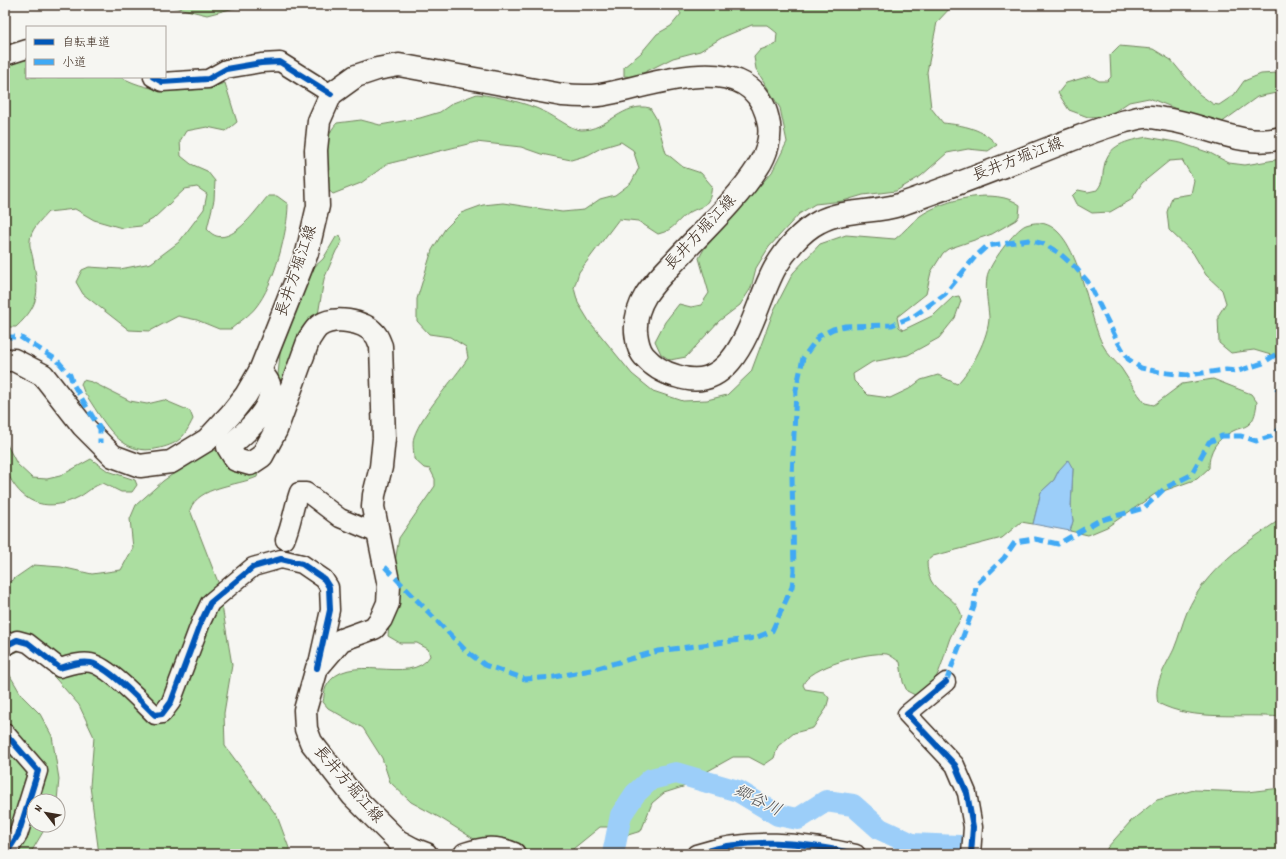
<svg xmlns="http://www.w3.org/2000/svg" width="1286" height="859" font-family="Dekko,'Klee One',sans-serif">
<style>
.green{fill:#abdea0;stroke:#73845f}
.water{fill:#9ccef9;stroke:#758ca1}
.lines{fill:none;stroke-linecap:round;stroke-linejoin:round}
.river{stroke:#9ccef9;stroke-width:22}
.minor-casing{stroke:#3b2a1e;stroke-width:21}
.major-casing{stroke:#3b2a1e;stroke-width:25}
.minor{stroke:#f6f6f2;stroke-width:18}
.major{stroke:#f6f6f2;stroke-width:22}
.quiet{stroke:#3fa9f5;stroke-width:5;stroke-dasharray:10 5;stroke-linecap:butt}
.cycleway-casing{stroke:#f6f6f2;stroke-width:8}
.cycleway{stroke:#0057b8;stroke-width:6}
.labels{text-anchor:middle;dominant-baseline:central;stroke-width:3;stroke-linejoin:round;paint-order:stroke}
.street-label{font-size:16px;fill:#3b2a1e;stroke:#f6f6f2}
.water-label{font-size:17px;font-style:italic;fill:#535355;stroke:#f6f6f2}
</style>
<rect width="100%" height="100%" fill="#f6f6f2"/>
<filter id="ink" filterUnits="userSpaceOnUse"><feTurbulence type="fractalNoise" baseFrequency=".025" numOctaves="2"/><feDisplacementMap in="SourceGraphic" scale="8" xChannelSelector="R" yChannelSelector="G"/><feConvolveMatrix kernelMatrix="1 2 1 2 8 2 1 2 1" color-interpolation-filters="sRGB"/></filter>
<g filter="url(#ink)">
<g class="green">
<path d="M166 5H246L207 15Z"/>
<path d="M676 5H953L937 22 927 72 931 108 943 123C963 125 984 129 997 145L988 151 968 149 947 153 921 176 896 191 863 195 843 201 815 204 799 214 769 247 756 268 751 288 740 305 719 321 686 357 670 360 661 354 655 341 665 322 679 304 691 307 701 305 709 293 699 258 704 249 772 172 787 142 780 108 756 69 754 57 760 50 776 44 777 33 767 25H752L723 37 700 51 673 58 635 77 624 76V67L641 53 657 34 671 26 681 14Z"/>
<path d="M1119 46 1153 49 1171 60 1199 94 1213 104 1219 105 1234 95 1244 81 1261 74 1277 73 1281 68V92L1257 97 1221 123 1199 118 1149 98 1129 102 1108 116 1088 117 1069 110 1058 93 1066 83 1090 76 1099 81H1107L1111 77 1110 55Z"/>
<path d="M27 59V77H121C152 94 191 94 225 83L237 122 226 131 207 127 186 131 180 141 181 156 191 164 207 171 215 181 214 200 207 229C227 254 255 211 268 196H277L288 204C288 231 274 285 256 307 250 315 239 322 231 329H219L197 320 178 316 150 331 129 330 83 294 76 282 82 270 89 267 120 269 151 263 179 242 204 209 207 194 197 187 185 189 153 219 141 226 122 228 94 220 75 209 48 212C41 220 30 230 30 241 29 246 32 253 33 259 39 291 41 304 16 327H5V66Z"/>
<path d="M477 94C500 97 524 102 545 112 556 117 570 129 581 130 606 131 624 101 650 108L656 118 666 153 683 167 701 173 712 186C711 190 711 197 708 201 704 207 698 208 692 211 676 219 676 230 658 234L638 221 619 219 579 272 574 288 578 303 589 321 632 374 653 391 683 401 707 400 727 395 751 372 774 310 793 273 820 244 846 235 895 239C904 232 911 223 920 216 944 199 996 187 1020 205L1019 216 1016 220 992 234 948 249 943 253 931 272 926 294 897 317 899 327 903 330 934 315 953 297 959 296 961 301 955 318 939 338 908 355 872 362 853 374 854 381 868 395 890 398 909 389 921 380 938 375 957 384C971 370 989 337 989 317 988 304 985 291 987 277 988 266 1015 229 1026 225 1079 206 1086 318 1104 347 1108 355 1115 361 1121 368 1129 380 1136 392 1145 403L1154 405 1182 384 1213 379 1251 394 1257 402C1256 410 1255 420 1248 425 1244 428 1238 428 1233 431 1217 439 1209 450 1209 468L1197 479 1155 494 1107 527 1088 535 1070 531 1073 521 1071 506 1073 469 1068 461 1059 470 1054 480 1041 492 1033 524 1021 522 1002 538 933 556 927 561C927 597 953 589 962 616 959 624 953 630 950 638 942 659 940 687 915 695L907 691 903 682 900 662C896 660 891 655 887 654 869 651 808 667 803 685L805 689 824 692 829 698 826 709 813 728 794 733 778 746 774 758 764 765 749 757H733L706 772 689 785 664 793 652 803 641 831 628 835 609 827H600L568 853 564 854H498L442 819 411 802 390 782 382 758 363 728 328 708 323 702C324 698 324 691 326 687 346 648 411 688 430 656L428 649 417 643H400L388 636 394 568 399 538 435 486V479L430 469 424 468 414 459C414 452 412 443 414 437 422 413 453 381 468 358L466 347 450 337 429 334 417 321V299L432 250 445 229 461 213 483 205 503 203 562 212 584 210 600 199 615 195 631 183 639 168 633 150 621 142 601 148 588 155 571 160 541 154 521 147 476 142 387 164 361 183 333 194 326 188C325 166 321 139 337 123L361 120 380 125 420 118 440 112 453 103Z"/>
<path d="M1147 137 1181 143 1210 153 1229 163 1245 165 1281 159V358L1254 350 1231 353 1219 343 1218 316 1226 303 1222 290 1206 275 1193 253 1169 230 1167 212 1172 197 1191 194 1194 180 1182 160 1169 161 1142 183 1131 200 1110 212 1092 213 1076 204 1072 196 1078 190 1088 192 1097 190C1104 181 1102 177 1104 167 1108 144 1127 141 1147 137Z"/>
<path d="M340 235 342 242 336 251 324 279 318 315 274 416 281 344 313 268 323 259 336 237Z"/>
<path d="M83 380 92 382 130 401 147 404 164 400 190 411 193 419C184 437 180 443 160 448 119 459 104 420 84 392L81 384Z"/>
<path d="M5 441 17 464 32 478 47 479 60 476 91 459 108 471 135 480 137 485 132 492H121L103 483C93 486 88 492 79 497 50 512 24 506 9 476L5 474Z"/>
<path d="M209 449 224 452 259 469 257 477C237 486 198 486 190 510L218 582 232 665 224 713 225 746 277 816 289 848V854H99L90 786 94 737 79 705 48 670 21 650 10 655 5 667 22 696 40 714 52 736 59 779 57 801H34V825H47L30 854H5V585L34 565 61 567 92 574 121 570 133 548 130 519 136 505 163 481Z"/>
<path d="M1281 519V717C1241 713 1194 722 1158 703 1153 684 1166 666 1174 649 1179 637 1182 624 1187 612 1205 570 1245 543 1281 519Z"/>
<path d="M1281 788V854H1107V848L1131 821 1157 800 1194 790 1247 792Z"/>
</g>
<path class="water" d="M1068 460 1073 469 1071 506 1073 521 1070 531 1033 524 1041 492 1054 480 1059 470Z"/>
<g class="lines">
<path class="river" d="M613 854 621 815 635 794 651 779 676 773 738 791 778 815 798 819 826 801 853 805 880 829 912 844 959 846"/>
<g class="minor-casing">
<g id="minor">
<path d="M5 56 27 49"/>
<path d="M153 77 162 82 208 79 226 69 261 63 280 62 331 94"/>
<path d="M285 540C292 523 293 509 299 492H306L340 518 378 534"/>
<path d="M5 646 17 640 28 643 60 668C70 665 81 661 91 663 109 667 142 702 155 715L162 714 171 702 201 622 210 603 253 567 281 559 302 564 324 579 329 587 330 610 317 668"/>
<path d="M946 682 907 714 955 765 967 793 973 827 971 854"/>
<path d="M5 733 38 771 18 835 6 854"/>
<path d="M696 854C749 836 803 842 856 854"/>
</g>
</g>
<g class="major-casing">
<g id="major">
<path d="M5 360H14L43 375 83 426 113 456 140 466 171 462 207 440 231 414 246 395 260 371 307 253 318 206 316 150 319 121 331 94 356 76 377 69 399 65 562 95C575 96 587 97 600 95 651 87 756 42 769 125 771 139 766 155 758 167 738 199 700 234 674 262 654 283 634 302 636 332 637 341 638 349 644 356 652 365 664 373 676 376 740 398 753 307 775 268 785 251 801 231 819 222 843 209 874 213 899 205 953 186 1007 165 1060 144 1082 136 1103 127 1126 121 1132 120 1139 117 1145 117 1150 116 1158 118 1163 119 1202 123 1242 149 1281 138"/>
<path d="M260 371C263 375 267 379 269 384 278 406 243 435 228 447L236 460 250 464 262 456 276 430 309 339C312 335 315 329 319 326 334 316 363 320 375 334 378 337 379 342 381 346L384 438 381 467 374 495 373 507 389 586 388 603 381 619 374 628 341 640 317 668 305 710 306 729 311 742 353 796 398 841 413 849 426 854"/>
<path d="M465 854C483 848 496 846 514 854"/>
</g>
</g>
<use href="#minor" class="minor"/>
<use href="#major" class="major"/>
<g class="quiet">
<path d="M5 337H20L57 360 70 375 73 384 100 429V443"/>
<path d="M1276 391 1281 387"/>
<path d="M385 567 466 651 485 665 525 679 554 677 591 670 658 651 755 638 772 631 792 587 794 571 792 476 796 390 803 358 819 336 833 329 845 326 892 325 914 316 945 294 975 257 987 246 1029 240 1044 244 1059 253 1076 268 1088 282 1118 342 1128 359 1141 368 1159 372 1187 375 1226 370 1238 371 1263 363 1281 351"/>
<path d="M946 682 974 607 976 585 1004 558 1015 542 1035 539 1058 544 1098 521 1144 508 1165 488 1191 475 1209 442 1222 436H1241L1256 441 1272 436 1281 428"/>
</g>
<g class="cycleway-casing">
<g id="cycleway">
<path d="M153 77 162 82 208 79 226 69 261 63 280 62 331 94"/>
<path d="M5 646 17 640 28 643 60 668C70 665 81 661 91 663 109 667 142 702 155 715L162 714 171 702 201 622 210 603 253 567 281 559 302 564 324 579 329 587 330 610 317 668"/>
<path d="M946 682 907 714 955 765 967 793 973 827 971 854"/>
<path d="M5 733 38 771 18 835 6 854"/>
<path d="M696 854C749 836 803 842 856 854"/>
</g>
</g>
<use href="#cycleway" class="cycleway"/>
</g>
</g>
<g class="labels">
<g class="street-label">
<text transform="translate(1018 160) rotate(-21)">長井方堀江線</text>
<text transform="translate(701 233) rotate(-47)">長井方堀江線</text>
<text transform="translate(297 271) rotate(-71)">長井方堀江線</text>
<text transform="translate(348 785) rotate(49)">長井方堀江線</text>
</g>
<g class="water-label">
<text transform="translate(757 802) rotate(26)">郷谷川</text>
</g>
</g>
<rect width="1286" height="859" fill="none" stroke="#f6f6f2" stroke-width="20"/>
<rect x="10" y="10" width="1266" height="839" fill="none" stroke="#3b2a1e" stroke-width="1.5" filter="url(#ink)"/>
<rect x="26" y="26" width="140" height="52" fill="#f6f6f2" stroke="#aba49d"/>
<rect x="34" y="39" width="20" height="6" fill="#0057b8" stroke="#aba49d"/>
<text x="62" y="46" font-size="12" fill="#3b2a1e">自転車道</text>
<rect x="34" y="59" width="20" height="6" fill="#3fa9f5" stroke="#aba49d"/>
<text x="62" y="66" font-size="12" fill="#3b2a1e">小道</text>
<g transform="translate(46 813) rotate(301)"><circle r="19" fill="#f6f6f2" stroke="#aba49d"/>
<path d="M0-3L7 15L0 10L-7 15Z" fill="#3b2a1e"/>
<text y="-6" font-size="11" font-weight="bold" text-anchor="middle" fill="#3b2a1e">N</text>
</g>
</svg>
